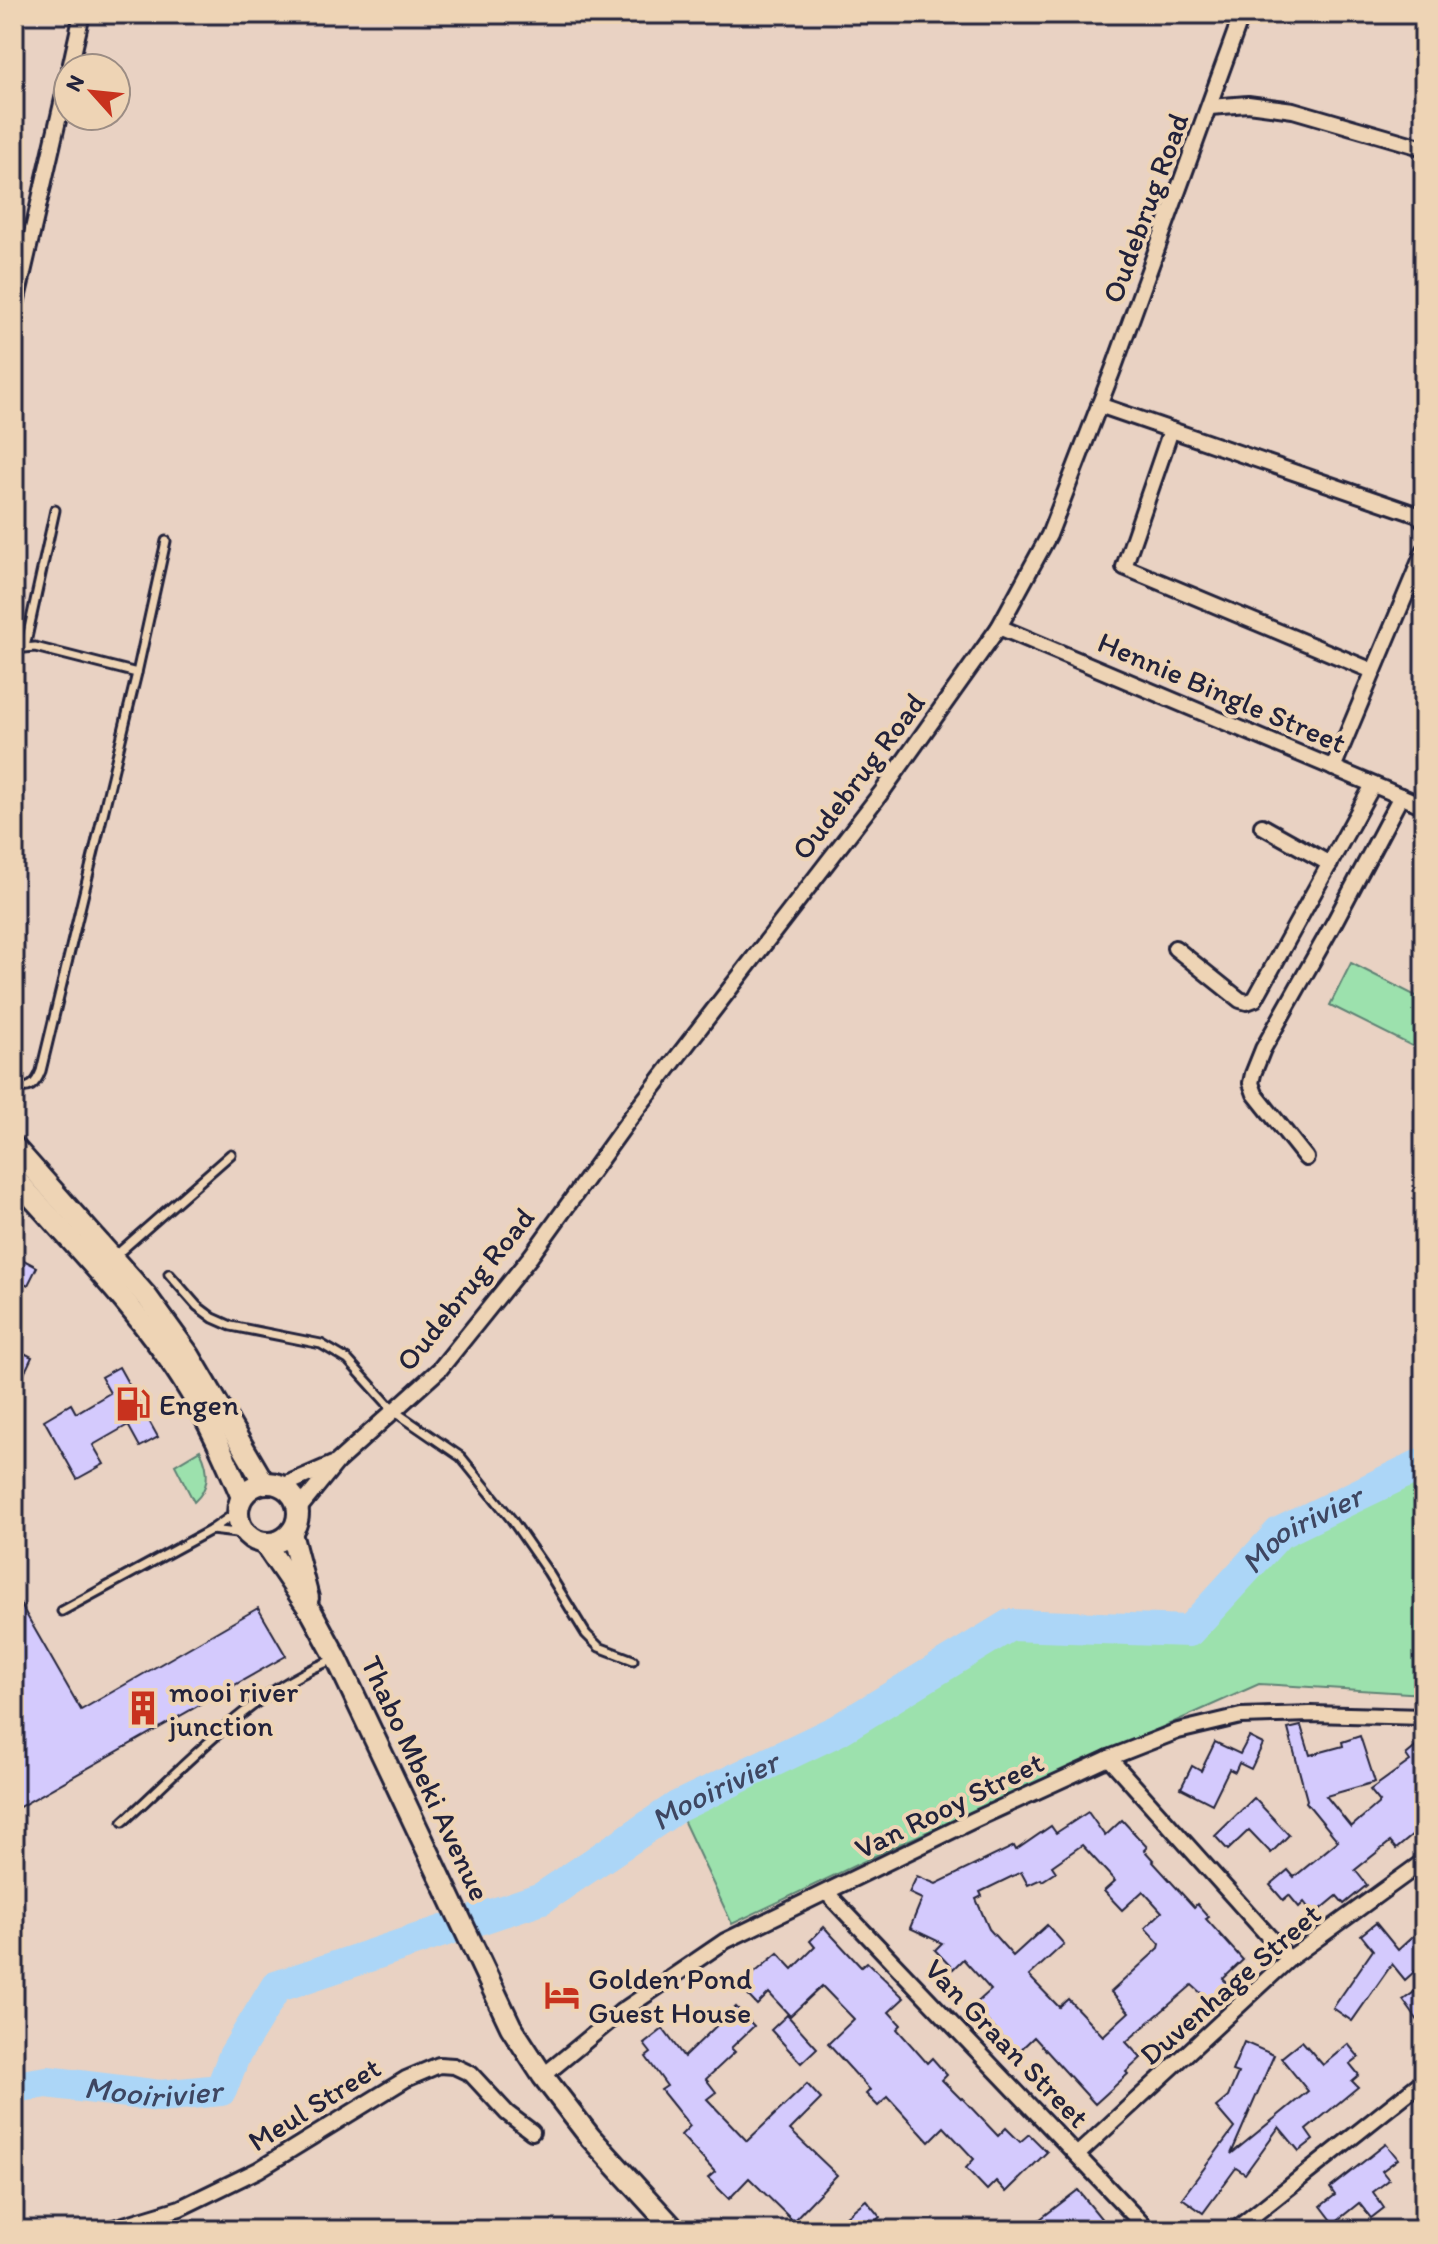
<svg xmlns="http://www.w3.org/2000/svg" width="1438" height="2244" font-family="Itim,sans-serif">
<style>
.green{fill:#9ce1ad;stroke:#5f8274;stroke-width:2}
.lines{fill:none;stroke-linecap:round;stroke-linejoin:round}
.river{stroke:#acd6f7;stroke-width:32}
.building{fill:#d4cafd;stroke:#22223b;stroke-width:2;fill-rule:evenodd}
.service-casing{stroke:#22223b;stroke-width:13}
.minor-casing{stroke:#22223b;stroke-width:20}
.secondary-casing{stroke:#22223b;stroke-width:26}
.service{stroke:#eed4b5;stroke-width:7}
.minor{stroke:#eed4b5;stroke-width:14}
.secondary{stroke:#eed4b5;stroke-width:20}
.labels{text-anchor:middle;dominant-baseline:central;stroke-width:8;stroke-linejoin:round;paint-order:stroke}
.street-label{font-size:30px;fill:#22223b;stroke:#eed4b5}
.poi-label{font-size:30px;fill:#22223b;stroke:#eed4b5;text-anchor:start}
.water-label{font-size:32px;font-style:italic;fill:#3e4661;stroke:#eed4b5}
</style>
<rect width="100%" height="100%" fill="#e9d2c3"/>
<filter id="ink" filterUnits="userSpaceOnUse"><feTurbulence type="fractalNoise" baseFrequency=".0125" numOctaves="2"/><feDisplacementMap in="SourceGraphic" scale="16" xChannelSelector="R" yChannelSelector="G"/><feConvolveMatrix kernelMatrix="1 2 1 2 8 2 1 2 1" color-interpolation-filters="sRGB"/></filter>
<g filter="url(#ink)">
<g class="green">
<path d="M1351 963 1424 1000V1032L1416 1048 1330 1005Z"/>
<path d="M200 1450C209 1468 211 1487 194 1502L175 1465Z"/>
<path d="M1424 1463V1694L1259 1684 898 1845 732 1924 677 1807 838 1730 1010 1625 1189 1631 1279 1533Z"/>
</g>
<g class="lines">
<path class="river" id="s1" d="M14 2087 47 2082 160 2096 221 2090 234 2056 276 1987 542 1898 677 1807 838 1730 1010 1625 1189 1631 1279 1533 1424 1463"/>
</g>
<g class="building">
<path d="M14 1255 37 1267 28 1285 14 1278Z"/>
<path d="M14 1348 32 1357 14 1395Z"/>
<path d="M119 1367 158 1437 140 1447 128 1425 93 1445 104 1464 77 1479 44 1420 71 1404 76 1413 110 1393 101 1377Z"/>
<path d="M14 1593 81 1710 258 1608 286 1656 14 1810Z"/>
<path d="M1301 1726 1310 1755 1343 1746 1342 1742 1360 1736 1375 1782 1326 1796 1351 1827 1380 1802 1370 1790 1410 1761 1406 1755 1424 1740V1826L1396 1849 1390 1842 1355 1870 1367 1885 1344 1904 1337 1896 1314 1915 1304 1902 1299 1907 1289 1895 1283 1900 1270 1885 1288 1870 1294 1877 1338 1841 1306 1802 1307 1800 1288 1729Z"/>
<path d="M1249 1737 1263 1744 1251 1769 1239 1763 1235 1772 1229 1769 1212 1804 1181 1788 1192 1766 1201 1771 1215 1742 1240 1754Z"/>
<path d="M1254 1798 1289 1835 1271 1853 1249 1830 1228 1850 1215 1836Z"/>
<path d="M1088 1812 1105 1836 1122 1820 1147 1847 1144 1850 1154 1861 1153 1862 1194 1907 1197 1904 1209 1917 1206 1919 1243 1960 1223 1979 1232 1988 1214 2005 1192 1985 1126 2042 1141 2058 1126 2072 1128 2074 1095 2104 1034 2037 1017 2053 973 2006 991 1990 963 1959 953 1969 935 1950 942 1943 910 1928 922 1899 909 1893 917 1876 936 1884 1014 1846 1016 1850 1051 1826 1056 1833ZM1082 1845 1115 1881 1104 1891 1122 1910 1143 1891 1162 1912 1145 1928 1160 1944 1159 1948 1111 1992 1129 2012 1103 2036 1068 1999 1059 2007 1029 1976 1064 1944 1047 1925 1013 1956 989 1929 976 1899 982 1896 980 1892 1021 1872 1028 1885 1041 1879 1042 1881 1056 1872 1052 1866Z"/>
<path d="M1376 1923 1398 1950 1424 1926V1963L1405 1980 1392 1964 1352 2021 1333 2008 1373 1950 1361 1935Z"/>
<path d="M824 1927 861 1967 867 1962 904 1998 889 2012 901 2025 897 2029 927 2063 932 2058 947 2075 942 2080 961 2099 962 2098 998 2136 1006 2128 1020 2142 1029 2134 1047 2152 1006 2192 996 2181 987 2190 966 2168 974 2159 944 2127 929 2142 888 2097 878 2106 866 2094 870 2090 828 2044 854 2019 822 1986 790 2016 769 1993 757 2005 739 1986 778 1953 793 1969 815 1947 810 1941Z"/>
<path d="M1416 1991 1424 2002V2029L1403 2000Z"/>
<path d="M736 2007 754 2026 731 2048 735 2052 706 2079 716 2092 707 2099 747 2141 807 2084 821 2099 790 2130 837 2175 793 2221 749 2178 729 2199 708 2178 715 2172 681 2135 690 2126 661 2090 667 2086 646 2057 651 2053 644 2044 663 2029 684 2057Z"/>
<path d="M787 2015 817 2048 801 2063 771 2030Z"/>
<path d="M1302 2041 1323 2065 1348 2044 1359 2057 1350 2064 1359 2075 1352 2081 1358 2087 1306 2130 1313 2140 1299 2151 1279 2127 1245 2174 1236 2168 1203 2213 1182 2198 1234 2128 1216 2107 1228 2097 1238 2073 1232 2071 1244 2042 1274 2055 1231 2154 1308 2091 1281 2058Z"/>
<path d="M1386 2144 1398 2159 1382 2171 1389 2180 1373 2192 1384 2208 1371 2218 1359 2203 1334 2223 1321 2206 1335 2195 1330 2188Z"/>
<path d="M1078 2190 1104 2222 1093 2230H1026Z"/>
<path d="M866 2200 880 2217 864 2230H829Z"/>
</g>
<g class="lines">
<g class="service-casing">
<g id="service">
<path d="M25 647 55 510"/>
<path d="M14 649 35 647 137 673"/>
<path d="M14 1085C29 1092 36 1084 41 1071L137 673 166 541"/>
<path d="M115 1256 231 1154"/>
<path d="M169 1274 197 1306 213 1318 231 1326 321 1344 348 1360 394 1411 461 1457 512 1520 548 1572 586 1634 599 1647 633 1660"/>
<path d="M237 1512 211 1530 245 1534"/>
<path d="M62 1611 211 1530"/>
<path d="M123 1822C187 1764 252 1690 335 1659"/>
</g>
</g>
<g class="minor-casing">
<g id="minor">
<path d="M70 68 82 14"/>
<path d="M1210 107 1248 104 1293 110 1424 148"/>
<path d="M14 312 68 77"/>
<path d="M1099 405 1418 515 1424 521"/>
<path d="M1171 430 1124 567 1373 671"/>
<path d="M999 627 1424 806"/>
<path d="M1333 768 1424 551"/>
<path d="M1262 826 1330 864"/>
<path d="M1175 948 1240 1000 1247 1002 1255 999 1373 785"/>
<path d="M1306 1158 1255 1094 1251 1083 1253 1074 1263 1049 1335 921 1401 796"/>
<path d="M282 1486 333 1464"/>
<path d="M298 1510 337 1462 440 1369 531 1256 631 1117 884 789 999 627 1049 535 1114 367 1242 14"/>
<path d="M1109 1758 1289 1959"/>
<path d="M827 1893 1148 2230"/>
<path d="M543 2076 622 2011 725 1941 974 1820 1109 1758 1178 1731 1241 1716 1311 1714 1424 1717"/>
<path d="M1077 2155 1289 1959 1424 1861"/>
<path d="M107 2230 180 2208 258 2170 406 2079 439 2065 454 2066 471 2074 507 2113 532 2132"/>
<path d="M1235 2230 1424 2080"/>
</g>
</g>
<g class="secondary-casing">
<g id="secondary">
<path d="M14 1147 147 1297 189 1355 264 1483"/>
<path d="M14 1177C74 1245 141 1311 188 1388 210 1423 226 1460 242 1497"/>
<circle cx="268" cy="1513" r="30"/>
<path d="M291 1533 308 1598"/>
<path d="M265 1544 312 1613 337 1659 511 2027 543 2076 590 2137 675 2230"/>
</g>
</g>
<use href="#service" class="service"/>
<use href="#minor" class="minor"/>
<use href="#secondary" class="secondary"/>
</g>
</g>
<defs>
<g id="fuel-bare" transform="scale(2.76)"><path d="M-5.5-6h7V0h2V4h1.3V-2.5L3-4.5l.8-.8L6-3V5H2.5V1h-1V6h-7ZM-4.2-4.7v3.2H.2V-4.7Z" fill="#c8321e" stroke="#eed4b5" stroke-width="2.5" paint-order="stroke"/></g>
<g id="building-bare" transform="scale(2.76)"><path d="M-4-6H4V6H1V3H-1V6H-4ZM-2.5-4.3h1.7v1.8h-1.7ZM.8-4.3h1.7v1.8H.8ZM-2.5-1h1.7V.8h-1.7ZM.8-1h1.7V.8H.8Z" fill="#c8321e" stroke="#eed4b5" stroke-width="2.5" paint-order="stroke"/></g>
<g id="hotel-bare" transform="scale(2.76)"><path d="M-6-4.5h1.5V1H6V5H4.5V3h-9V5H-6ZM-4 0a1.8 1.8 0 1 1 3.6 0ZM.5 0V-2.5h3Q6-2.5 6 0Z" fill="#c8321e" stroke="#eed4b5" stroke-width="2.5" paint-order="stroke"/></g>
</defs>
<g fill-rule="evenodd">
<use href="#fuel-bare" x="133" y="1404"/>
<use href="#building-bare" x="143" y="1708"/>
<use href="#hotel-bare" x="562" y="1995"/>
</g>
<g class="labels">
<g class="street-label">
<text transform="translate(1145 208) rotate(-70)">Oudebrug Road</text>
<text transform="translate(1222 692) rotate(23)">Hennie Bingle Street</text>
<text transform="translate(858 776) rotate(-53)">Oudebrug Road</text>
<text transform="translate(465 1289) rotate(-51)">Oudebrug Road</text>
<text transform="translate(426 1778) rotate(65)">Thabo Mbeki Avenue</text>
<text transform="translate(949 1805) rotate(-26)">Van Rooy Street</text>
<text transform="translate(1230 1984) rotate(-41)">Duvenhage Street</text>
<text transform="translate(1007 2043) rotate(46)">Van Graan Street</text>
<text transform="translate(314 2104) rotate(-32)">Meul Street</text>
</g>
<g class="poi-label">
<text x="159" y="1404">Engen</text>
<text x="169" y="1691">mooi river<tspan x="169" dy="34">junction</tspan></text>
<text x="588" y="1978">Golden Pond<tspan x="588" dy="34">Guest House</tspan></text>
</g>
<g class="water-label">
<text stroke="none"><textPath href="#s1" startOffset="1482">Mooirivier</textPath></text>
<text stroke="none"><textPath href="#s1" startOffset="810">Mooirivier</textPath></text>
<text stroke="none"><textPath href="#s1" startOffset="140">Mooirivier</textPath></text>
</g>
</g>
<rect width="1438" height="2244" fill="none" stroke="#eed4b5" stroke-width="48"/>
<rect x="24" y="24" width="1390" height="2196" fill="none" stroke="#22223b" stroke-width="3" filter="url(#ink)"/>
<g transform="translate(92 92) rotate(297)"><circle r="38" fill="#eed4b5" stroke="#9c8d84" stroke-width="2"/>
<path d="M0-6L14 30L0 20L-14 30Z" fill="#c8321e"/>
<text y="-12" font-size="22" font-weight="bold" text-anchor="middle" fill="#22223b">N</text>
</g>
</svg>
